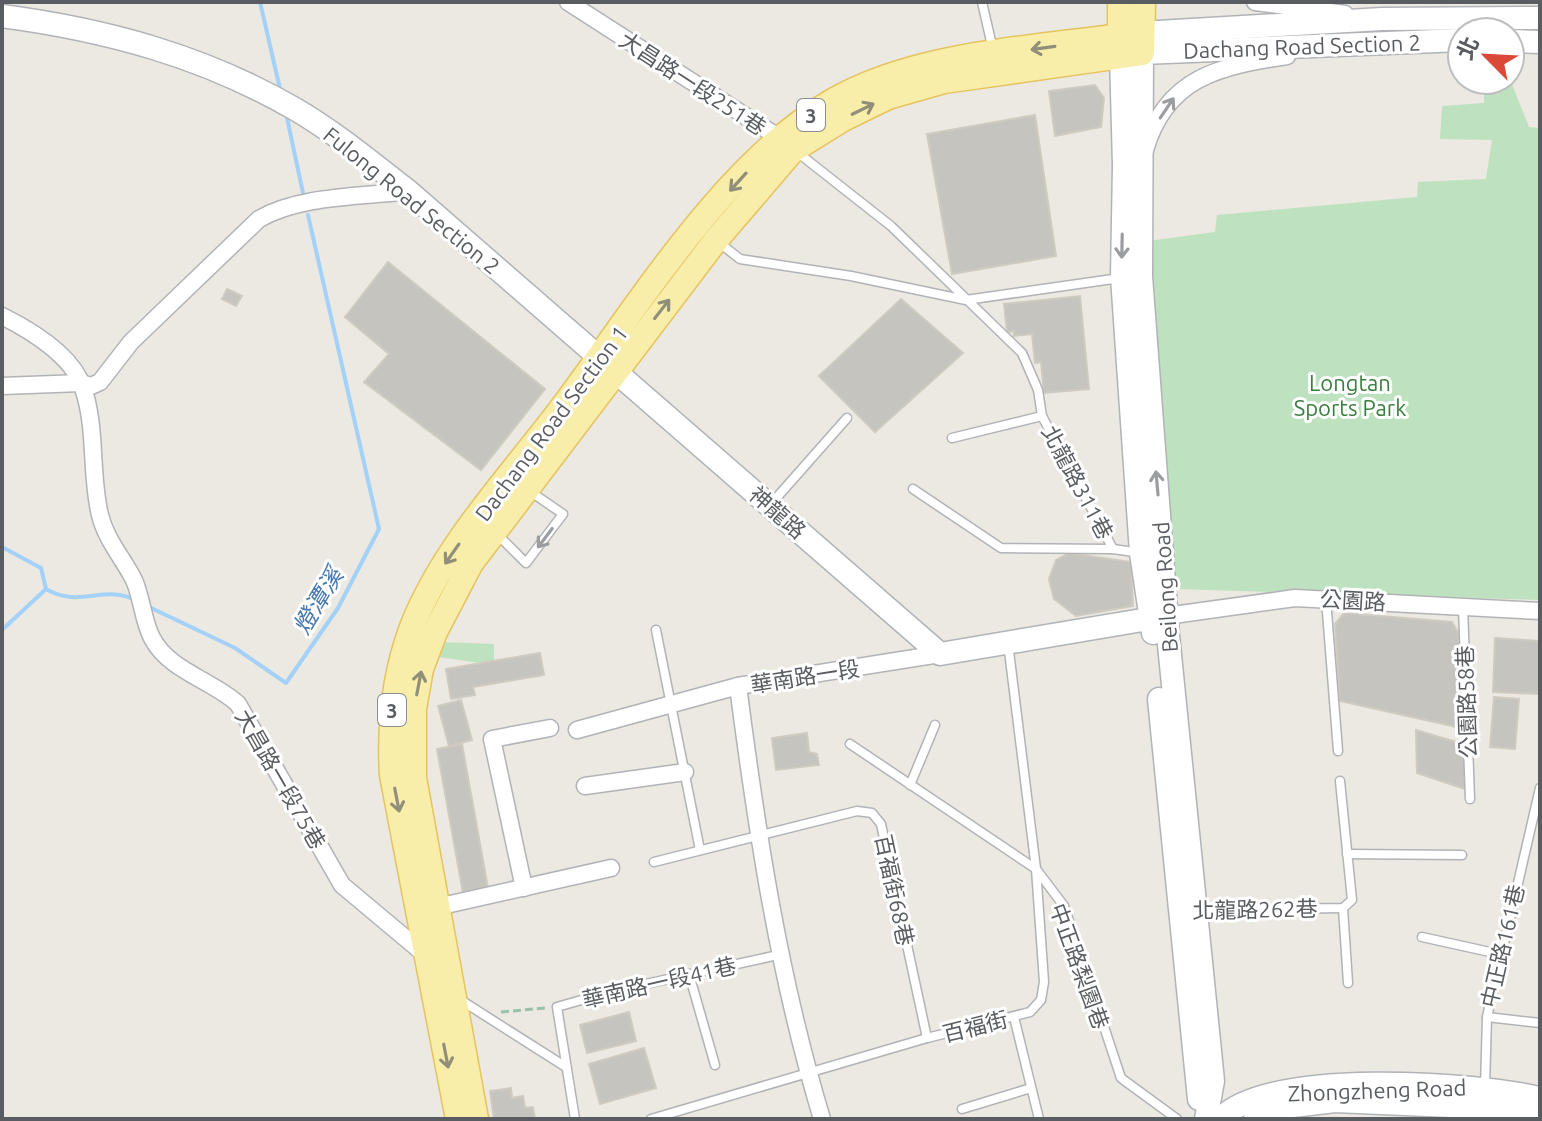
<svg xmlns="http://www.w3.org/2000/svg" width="1542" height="1121" font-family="Ubuntu,'Noto Sans TC',sans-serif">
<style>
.green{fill:#bee1bf}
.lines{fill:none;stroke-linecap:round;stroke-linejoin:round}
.stream{stroke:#a4d1f8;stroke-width:4}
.building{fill:#c6c4be;stroke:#cfcbc0;stroke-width:2}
.lane-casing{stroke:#b1b3b7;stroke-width:11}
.street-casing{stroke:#b1b3b7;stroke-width:19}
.secondary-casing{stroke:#b0b3b7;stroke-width:25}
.primary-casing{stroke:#e5c35f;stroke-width:27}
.path{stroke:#99c1a5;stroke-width:3;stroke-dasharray:8 4;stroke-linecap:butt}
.lane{stroke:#fff;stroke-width:8}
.street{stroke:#fff;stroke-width:16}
.secondary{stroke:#fff;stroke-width:22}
.primary{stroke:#f8eda9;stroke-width:24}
.oneway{stroke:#918f7a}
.oneway2{stroke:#9b9da0}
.labels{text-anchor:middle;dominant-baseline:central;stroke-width:6;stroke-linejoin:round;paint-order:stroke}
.shield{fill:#fff;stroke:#8b8d90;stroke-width:2}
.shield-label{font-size:20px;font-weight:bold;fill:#595c60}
.street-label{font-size:22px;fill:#595c60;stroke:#fff}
.park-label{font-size:22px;fill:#3a7e3f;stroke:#fff}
.water-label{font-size:24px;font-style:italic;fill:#4778b0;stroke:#fff}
</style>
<rect width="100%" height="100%" fill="#ebe9e1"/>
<g class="green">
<path d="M1510 79 1529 127 1540 128V600L1175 589 1148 241 1215 232 1217 215 1417 197 1418 182 1486 179 1492 140 1440 139 1442 106 1484 103V80Z"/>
<path d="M441 642 494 644V665L438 657Z"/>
</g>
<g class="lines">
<g class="stream">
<path d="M260 2 280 89"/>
<path d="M287 118 303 193"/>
<path d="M2 547 41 568 46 589"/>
<path d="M147 606 235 648 286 683 338 608 379 529 308 215"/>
<path d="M2 630 46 589C80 609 103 584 136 600"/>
</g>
</g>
<g class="building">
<path d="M1095 85 1104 98 1101 127 1055 136 1049 91Z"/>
<path d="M1035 115 1056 256 952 274 927 134Z"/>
<path d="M388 262 545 389 481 470 364 382 389 354 345 317Z"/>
<path d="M227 289 242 296 236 306 222 299Z"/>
<path d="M1080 296 1089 389 1044 393 1041 362 1035 363 1032 334 1014 336V331L1007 332 1004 304Z"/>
<path d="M901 299 963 353 875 432 819 376Z"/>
<path d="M1069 553 1131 562 1133 606 1076 616 1054 599 1049 579 1056 560Z"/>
<path d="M1344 613 1452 622 1459 634 1461 728 1340 701 1335 624Z"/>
<path d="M1495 638 1540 641V694L1493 692Z"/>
<path d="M540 653 544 675 473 687 475 695 451 699 446 669Z"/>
<path d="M1494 697 1519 699 1515 749 1490 747Z"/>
<path d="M461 700 472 740 449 746 438 706Z"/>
<path d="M1416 730 1466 745 1465 789 1417 773Z"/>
<path d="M807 733 809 752 817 754 819 765 776 770 772 738Z"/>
<path d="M462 744 488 888 463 893 437 749Z"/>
<path d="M629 1012 636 1041 587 1053 580 1025Z"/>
<path d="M644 1048 656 1088 600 1104 589 1064Z"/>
<path d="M511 1088 512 1098 523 1096 525 1108 533 1107 535 1119H494L490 1091Z"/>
</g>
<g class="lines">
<g class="lane-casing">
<g id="lane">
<path d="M982 2 993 50"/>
<path d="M797 152 891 226 1022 353 1038 390 1042 416 1113 549"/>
<path d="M717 241 740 259 851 276 966 300 1120 278"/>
<path d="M952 438 1042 416"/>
<path d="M913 489 1001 548 1113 549 1141 553"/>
<path d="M771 504 847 418"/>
<path d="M496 533 526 563 563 514 531 492"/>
<path d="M1326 599 1338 751"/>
<path d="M1463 607 1470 799"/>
<path d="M656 630 700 850"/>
<path d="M850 744 1036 869 1064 906 1121 1078 1177 1119"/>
<path d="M910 785 935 725"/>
<path d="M1347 854 1462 855"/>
<path d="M654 862 857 811 872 813 881 824 927 1038"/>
<path d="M1343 908 1348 983"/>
<path d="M1196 910 1343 908 1352 900 1340 781"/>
<path d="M1422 937 1499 954"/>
<path d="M689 974 715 1065"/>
<path d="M459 999 566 1067"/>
<path d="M1014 1017 1039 1119"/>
<path d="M1487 1017 1540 1023"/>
<path d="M1485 1087 1487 1017 1540 788"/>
<path d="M962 1109 1031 1088"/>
<path d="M575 1119 557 1007 609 992 778 955"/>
<path d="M651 1119 927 1038 1030 1012 1041 1000 1044 982 1036 869 1008 643"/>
</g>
</g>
<g class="street-casing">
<g id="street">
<path d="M568 2 778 137"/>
<path d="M1255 2 1345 14"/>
<path d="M1145 150C1166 77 1220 66 1287 56"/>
<path d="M2 316C30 330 73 356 83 388 97 428 90 475 100 515 106 540 123 558 134 580 142 598 143 621 152 638 169 671 212 680 238 704L342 885 428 957"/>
<path d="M2 386 81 383 91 386 100 382 131 342 259 219C301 195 361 197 408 191"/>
<path d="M1166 616 1295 598 1540 611"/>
<path d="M738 686C757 833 779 977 822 1119"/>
<path d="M577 730 738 686 940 654"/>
<path d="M585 786 685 772"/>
<path d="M524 888 492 739 550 728"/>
<path d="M437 907 611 868"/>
</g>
</g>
<g class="secondary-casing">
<g id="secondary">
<path d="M2 16C107 30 203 56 295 109 336 133 372 163 408 191L940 654 1166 616"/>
<path d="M1141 33 1382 19 1540 18"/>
<path d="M1510 41 1540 42"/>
<path d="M1121 56 1124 165 1122 277 1141 553 1153 633"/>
<path d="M1159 699 1199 1099"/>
<path d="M1206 1119 1213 1081 1168 635 1141 276 1142 53 1462 40"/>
<path d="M1220 1119C1270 1068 1472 1083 1540 1098"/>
<path d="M1255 1119 1284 1107 1335 1101 1497 1108 1540 1114"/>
</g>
</g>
<g class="primary-casing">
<g id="primary">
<path d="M1120 2V50"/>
<path d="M458 1119 392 775C389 724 394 675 412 627 443 548 507 480 558 413 635 312 721 166 831 102 918 51 1042 48 1141 33"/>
<path d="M476 1119 414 778V709L421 669 435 632 471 563 716 240 793 150 843 119 888 97 944 81 1142 53 1143 2"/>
</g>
</g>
<path class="path" d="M501 1012 545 1008"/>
<use href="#lane" class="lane"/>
<use href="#street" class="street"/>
<use href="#secondary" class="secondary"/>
<use href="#primary" class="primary"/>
</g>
<defs><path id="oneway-shaft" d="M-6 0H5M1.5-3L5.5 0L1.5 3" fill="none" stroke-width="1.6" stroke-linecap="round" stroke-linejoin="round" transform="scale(2)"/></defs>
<g class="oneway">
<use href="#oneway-shaft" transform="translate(1043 48) rotate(172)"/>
<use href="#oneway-shaft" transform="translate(863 109) rotate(-26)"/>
<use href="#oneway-shaft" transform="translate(738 182) rotate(132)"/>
<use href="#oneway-shaft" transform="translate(662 309) rotate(-52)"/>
<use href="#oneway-shaft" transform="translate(452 554) rotate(125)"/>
<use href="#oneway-shaft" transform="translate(419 683) rotate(-79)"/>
<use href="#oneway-shaft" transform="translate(397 800) rotate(79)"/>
<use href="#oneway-shaft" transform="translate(446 1056) rotate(79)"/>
</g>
<g class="oneway2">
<use href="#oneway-shaft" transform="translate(1167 108) rotate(-56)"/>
<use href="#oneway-shaft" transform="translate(1122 246) rotate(91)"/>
<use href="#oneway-shaft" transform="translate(1157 483) rotate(-95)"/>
<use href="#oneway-shaft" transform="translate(545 538) rotate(127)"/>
</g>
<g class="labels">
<g class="shield">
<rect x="797" y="99" width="28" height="32" rx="6"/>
<rect x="378" y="694" width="28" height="32" rx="6"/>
</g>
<g class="shield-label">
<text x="811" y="115">3</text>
<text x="392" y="710">3</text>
</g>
<g class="street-label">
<text transform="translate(1302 46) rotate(-2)">Dachang Road Section 2</text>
<text transform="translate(693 83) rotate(33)">大昌路一段251巷</text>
<text transform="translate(412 200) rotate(39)">Fulong Road Section 2</text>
<text transform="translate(551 423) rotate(-53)">Dachang Road Section 1</text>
<text transform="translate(1078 482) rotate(62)">北龍路311巷</text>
<text transform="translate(778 512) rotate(41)">神龍路</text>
<text transform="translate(1165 587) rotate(-94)">Beilong Road</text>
<text transform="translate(1353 600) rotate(3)">公園路</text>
<text transform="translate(805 676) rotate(-9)">華南路一段</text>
<text transform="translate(1466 702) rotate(-92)">公園路58巷</text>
<text transform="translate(281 779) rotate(60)">大昌路一段75巷</text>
<text transform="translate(895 890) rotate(78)">百福街68巷</text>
<text transform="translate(1255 909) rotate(-1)">北龍路262巷</text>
<text transform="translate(1502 946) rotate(-77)">中正路161巷</text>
<text transform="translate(1080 966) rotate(70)">中正路梨園巷</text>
<text transform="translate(659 982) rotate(-13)">華南路一段41巷</text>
<text transform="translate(975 1026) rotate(-14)">百福街</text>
<text transform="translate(1377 1090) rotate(-2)">Zhongzheng Road</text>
</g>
<g class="park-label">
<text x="1350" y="382">Longtan<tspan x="1350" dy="25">Sports Park</tspan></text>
</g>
<g class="water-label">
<text transform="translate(318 601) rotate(-59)">燈潭溪</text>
</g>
</g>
<rect width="1542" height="1121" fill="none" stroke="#595c60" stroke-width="8"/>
<g transform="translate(1486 56) rotate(294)"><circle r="38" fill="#ffffff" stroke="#bdbebf" stroke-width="2"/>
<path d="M0-6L14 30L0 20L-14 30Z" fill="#da4837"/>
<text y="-12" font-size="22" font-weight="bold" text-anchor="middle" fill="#595c60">北</text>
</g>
</svg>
